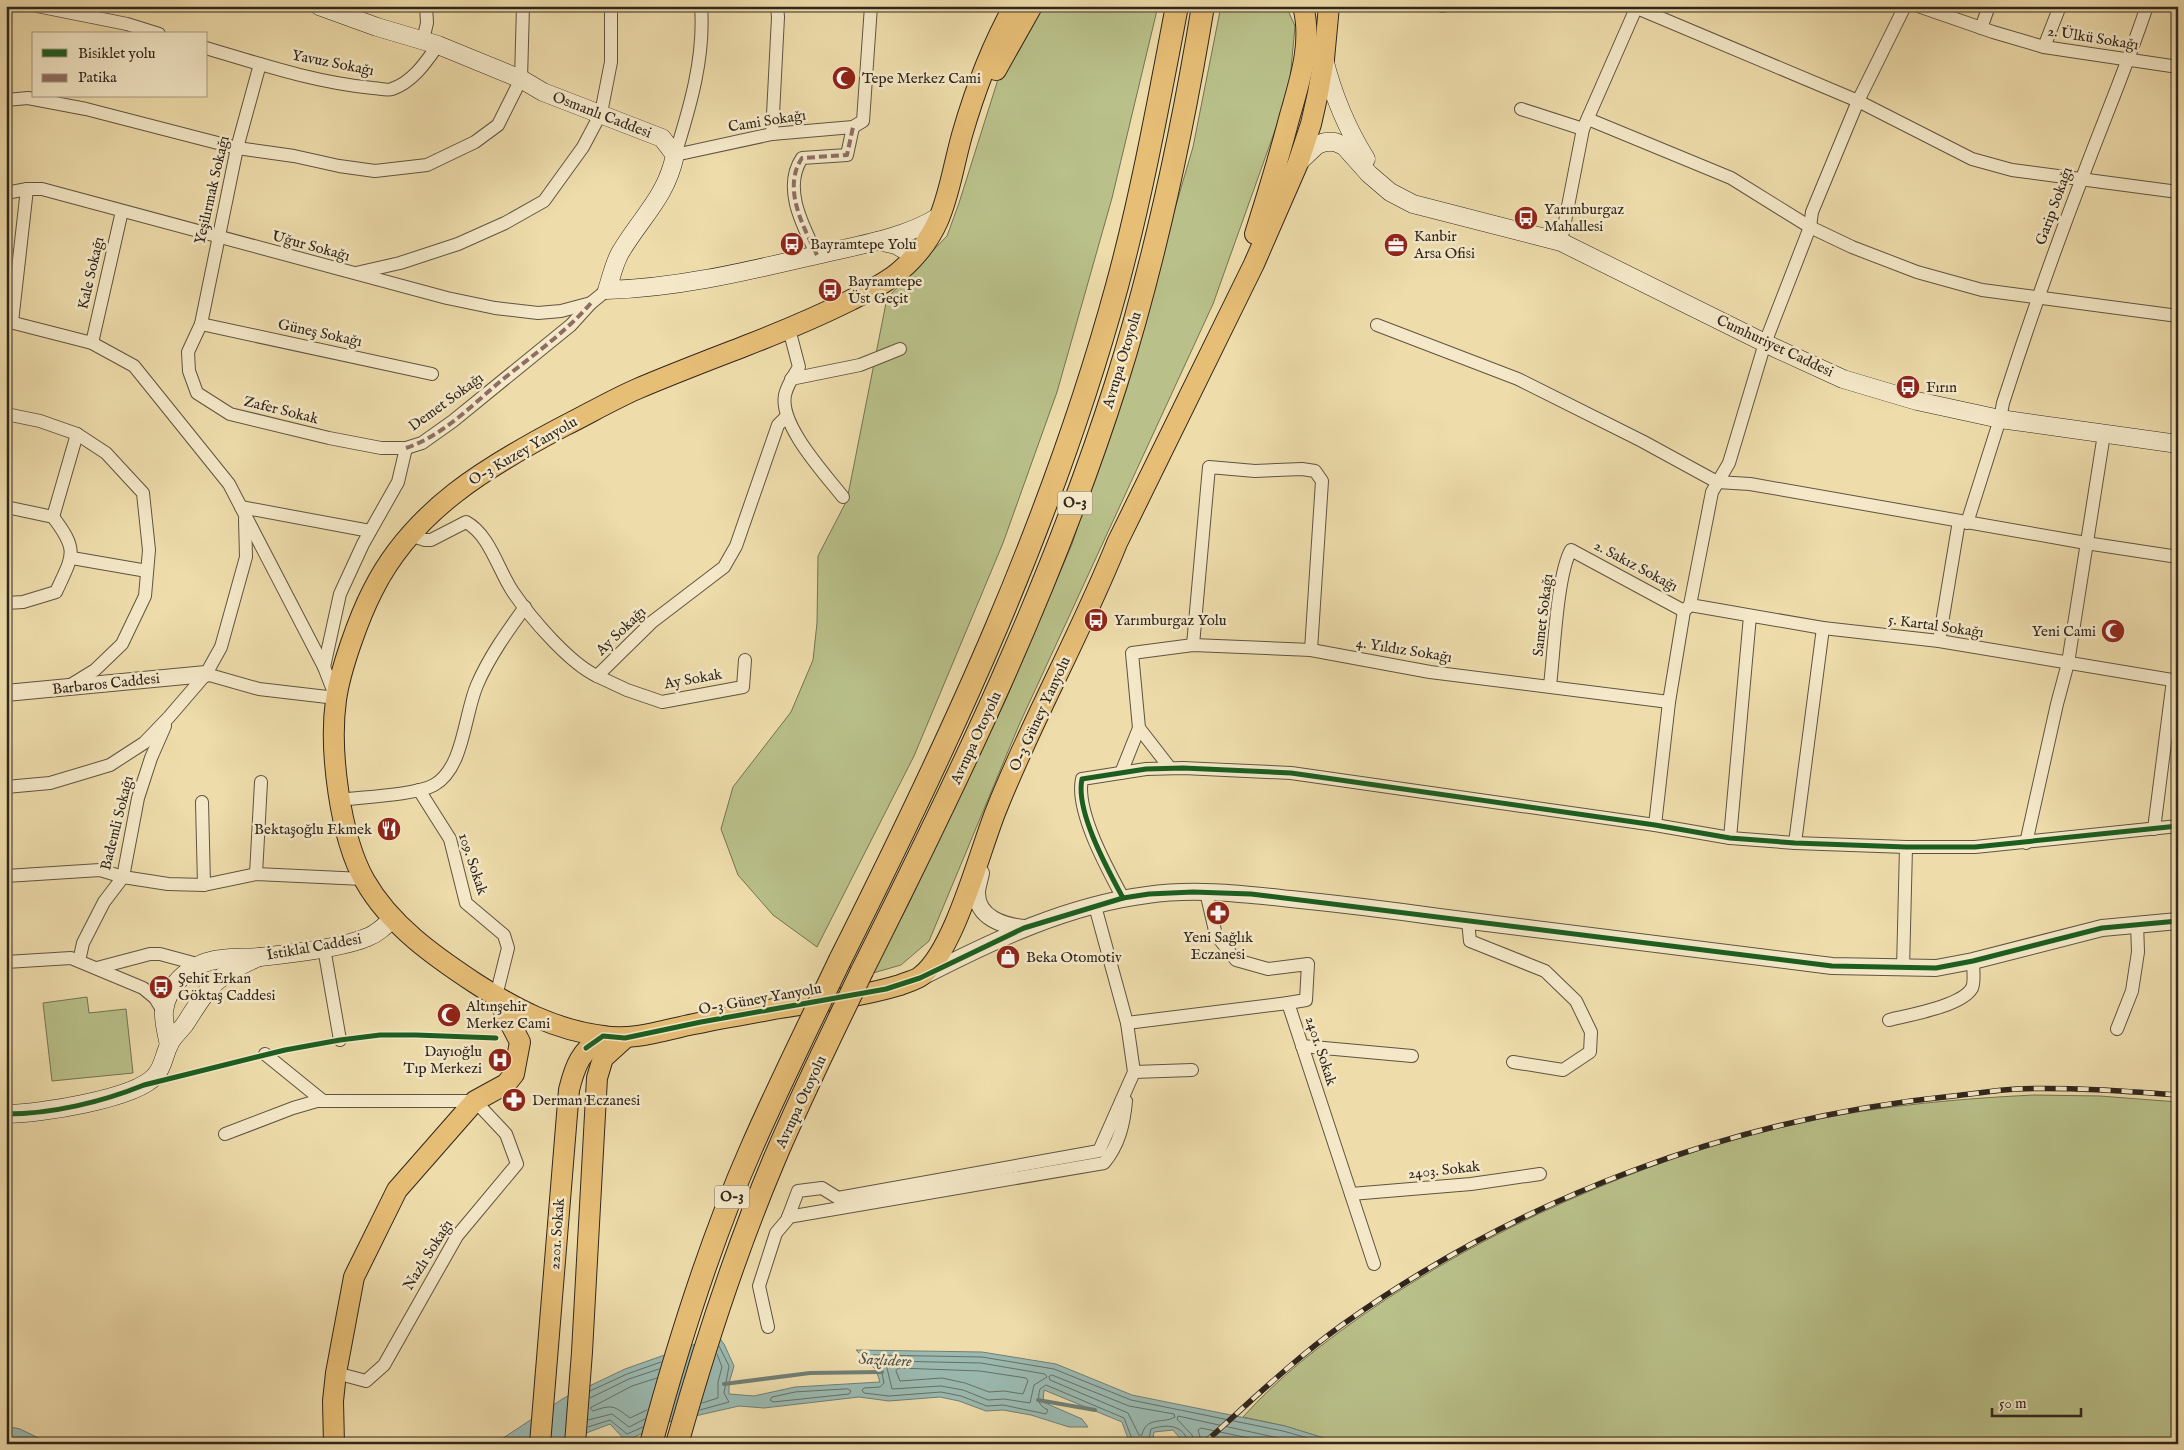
<svg xmlns="http://www.w3.org/2000/svg" width="2184" height="1450" font-family="'IM FELL English',serif">
<style>
.green{fill:#b9c089;stroke:#747353}
.water{fill:#9bbab1;stroke:#707f76}
.lines{fill:none;stroke-linecap:round;stroke-linejoin:round}
.shore{stroke:#667067;stroke-width:1}
.stream{stroke:#707f76;stroke-width:4}
.minor-casing{stroke:#605440;stroke-width:14}
.tertiary-casing{stroke:#605440;stroke-width:18}
.secondary-casing{stroke:#30261d;stroke-width:19}
.primary-casing{stroke:#30261d;stroke-width:22}
.motorway-casing{stroke:#30261d;stroke-width:24}
.minor{stroke:#f4e8c8;stroke-width:12}
.tertiary{stroke:#f4e8c8;stroke-width:16}
.secondary{stroke:#f4e8c8;stroke-width:18}
.primary{stroke:#e7be76;stroke-width:20}
.motorway{stroke:#e7be76;stroke-width:22}
.rail-casing{stroke:#30261d;stroke-width:5.5}
.rail{stroke:#f4e8c8;stroke-width:4;stroke-dasharray:11;stroke-linecap:butt}
.motorway-bridge-casing{stroke:#30261d;stroke-width:24;stroke-linecap:butt}
.motorway-bridge{stroke:#e7be76;stroke-width:22}
.quiet{stroke:#8d6e63;stroke-width:4;stroke-dasharray:8 4;stroke-linecap:butt}
.cycleway-casing{stroke:#f4e8c8;stroke-width:8}
.cycleway{stroke:#1b5e20;stroke-width:5}
.labels{text-anchor:middle;dominant-baseline:central;stroke-width:5;stroke-linejoin:round;paint-order:stroke}
.shield{fill:#f4e8c8;stroke:#6b6050;stroke-width:1}
.shield-label{font-size:14px;font-weight:bold;fill:#30261d}
.street-label{font-size:15px;fill:#30261d;stroke:#f4e8c8}
.poi-label{font-size:15px;fill:#30261d;stroke:#f4e8c8;text-anchor:start}
.water-label{font-size:16px;font-style:italic;fill:#505249;stroke:#f4e8c8}
</style>
<rect width="100%" height="100%" fill="#eedcab"/>
<filter id="stains"><feTurbulence type="fractalNoise" baseFrequency=".004" numOctaves="4"/><feColorMatrix values="0 0 0 0 .2 0 0 0 0 .09 0 0 0 0 .02 0 0 0 .5 -.17"/></filter>
<radialGradient id="worn" r=".72"><stop offset=".6" stop-color="#630" stop-opacity="0"/><stop offset="1" stop-color="#630" stop-opacity=".3"/></radialGradient>
<g class="green">
<path d="M1039 6H1158L1112 198 1057 392 1003 543 914 756 817 947 773 915 738 875 721 829 733 787 791 712 813 660 817 623 818 556 847 500 887 298 947 236 959 203 1000 73Z"/>
<path d="M1221 6H1286L1295 26 1289 91 1213 304 1019 725 929 941 901 965 873 973 909 903 1006 699 1072 544 1117 407 1193 147Z"/>
<path d="M87 997 89 1013 126 1009 133 1073 52 1081 43 1003Z"/>
<path d="M2034 1095 2100 1096 2178 1102V1444H1343L1285 1426 1243 1417C1279 1377 1319 1346 1363 1315 1485 1230 1641 1160 1786 1126 1867 1107 1951 1099 2034 1095Z"/>
</g>
<g class="water">
<path d="M718 1336 724 1344 734 1366 729 1383V1394L754 1396 795 1387 880 1382 876 1370 856 1350 982 1352 1056 1364 1132 1395 1285 1426 1343 1444H1185L1173 1430 1154 1432 1152 1444H1130L1122 1422 1044 1390 1043 1402 1082 1419 1088 1427H1069L1031 1415 1003 1410 986 1411 959 1401 940 1397 889 1401 859 1397 764 1408 739 1406 664 1423 626 1441 610 1424 573 1438 569 1444H494L564 1398 625 1369Z"/>
<path d="M6 1426 20 1429 51 1444H6Z"/>
</g>
<g class="lines">
<g class="shore">
<path d="M888 1361 981 1363 1045 1374 1047 1377 1034 1385 1030 1403 1004 1399 988 1400 963 1390 941 1386 892 1389 886 1364Z"/>
<path d="M899 1368 980 1371 1026 1378 1028 1381 1023 1394 1004 1391 989 1392 965 1383 942 1378 900 1381 896 1371Z"/>
<path d="M1052 1375 1129 1406 1174 1414 1175 1417C1163 1424 1146 1416 1142 1435H1139L1128 1413 1050 1380 1049 1377Z"/>
<path d="M848 1389 851 1391 849 1394 773 1402 770 1400 772 1397 795 1392Z"/>
<path d="M590 1391 627 1374 661 1362"/>
<path d="M590 1398 629 1379 659 1369"/>
<path d="M702 1403 718 1398V1382L722 1367 717 1354"/>
<path d="M647 1410 630 1418C614 1406 613 1404 593 1411L590 1408 632 1386 657 1378"/>
<path d="M700 1410 729 1402 724 1393 729 1366 719 1346"/>
<path d="M588 1420 612 1414 629 1427 645 1419"/>
<path d="M588 1427 610 1420 627 1434 643 1427"/>
<path d="M1134 1444 1124 1418 1046 1385 1040 1389C1037 1400 1038 1405 1048 1410L1046 1414 1003 1405 987 1406 961 1396 941 1392 889 1396 864 1393 862 1390 864 1388 880 1387 884 1383 881 1368 872 1358 873 1355 982 1357 1054 1369 1131 1400 1283 1431 1329 1444"/>
<path d="M1148 1444 1151 1429C1166 1424 1185 1424 1188 1444"/>
<path d="M1195 1444 1192 1435 1177 1419 1178 1416 1306 1444"/>
<path d="M1202 1444 1198 1430 1201 1428 1277 1444"/>
</g>
<g class="stream">
<path d="M724 1384 810 1373 882 1372"/>
<path d="M1038 1400 1095 1410"/>
</g>
<g class="minor-casing">
<g id="minor">
<path d="M37 6 127 24 159 34"/>
<path d="M701 6C705 57 690 107 675 155L772 134 853 127 863 121 871 6"/>
<path d="M1442 6H1443"/>
<path d="M1918 6 1993 32 2044 47 2178 67"/>
<path d="M1637 8 1858 101 1972 159 2012 170 2178 192"/>
<path d="M1981 28 1989 6"/>
<path d="M423 40 427 23 426 6"/>
<path d="M2044 47 2060 6"/>
<path d="M206 48C260 64 317 83 373 88 379 88 387 91 392 89 413 82 426 62 438 45"/>
<path d="M260 64 237 148 201 324 188 352 189 371 197 393 230 414 329 438 381 448H406L422 443 453 421 571 325 591 303"/>
<path d="M6 100 28 98 86 109 237 148 294 156 339 166 375 171 427 165 475 142 498 125 521 79 523 6"/>
<path d="M1521 109 1583 129"/>
<path d="M1588 119 1731 178 1810 227 1852 247 1917 272 1982 290 2178 316"/>
<path d="M772 134 778 17 777 6"/>
<path d="M6 193 27 189H42L447 298 495 308 538 313 561 311 591 303 607 290"/>
<path d="M1561 242 1583 129 1637 6"/>
<path d="M817 255C803 226 782 188 802 158L847 155 853 127"/>
<path d="M356 273 400 263 458 244 505 223 544 201 583 147 601 113 611 62V6"/>
<path d="M6 321 92 343 134 366 229 484 324 667 336 698 259 689 206 674"/>
<path d="M12 322 27 189"/>
<path d="M201 324 432 374"/>
<path d="M1377 325 1518 379 1642 441 1717 482 1750 484 2086 543 2178 557"/>
<path d="M789 329 799 367C794 375 787 385 785 395 779 425 825 474 843 497"/>
<path d="M92 343 122 211"/>
<path d="M791 379 860 365 900 349"/>
<path d="M6 414 40 421 77 434 106 453 143 493 149 550 145 596 122 644 95 670 69 686"/>
<path d="M6 507 53 517C79 551 73 555 56 592L23 602 6 603"/>
<path d="M241 507 370 531"/>
<path d="M53 517 77 434"/>
<path d="M1967 523 2000 419 2003 403C2027 328 2053 254 2081 181 2103 122 2127 66 2147 6"/>
<path d="M410 535 425 540H431L466 522C490 535 498 570 513 592 530 617 569 663 597 676L652 622 724 567 736 546 778 425 787 416"/>
<path d="M72 558 147 571"/>
<path d="M1690 605 1823 628 1939 641 2178 681"/>
<path d="M1939 641 1959 521"/>
<path d="M1193 645 1209 467 1255 471 1302 469 1315 471 1322 481 1311 650"/>
<path d="M324 667 340 594 363 544 398 482 406 448"/>
<path d="M597 676 627 690 662 702 743 687 745 660"/>
<path d="M1550 685C1554 654 1557 574 1571 550L1684 611"/>
<path d="M1170 768 1139 728 1132 653 1193 645 1311 650 1430 672 1669 702"/>
<path d="M1121 773 1139 728"/>
<path d="M6 787 50 783 110 765 144 743 169 717 206 674 221 647 246 557 245 519"/>
<path d="M419 790 450 839 466 903 504 935 508 948 496 996"/>
<path d="M339 800C362 797 416 795 434 785 464 768 464 715 477 685 489 657 507 632 525 607"/>
<path d="M202 802 204 885"/>
<path d="M1655 825 1669 702 1684 611 1690 605 1712 492 1729 463 1765 343 1810 227 1812 212 1858 101 1905 6"/>
<path d="M2154 829 2173 680"/>
<path d="M1730 838 1750 616"/>
<path d="M1795 843 1823 628"/>
<path d="M2026 843 2057 704 2068 663 2104 434"/>
<path d="M256 874 261 782"/>
<path d="M6 876 100 870 123 877 168 884 204 885 256 874 363 879"/>
<path d="M1206 892 1216 935 1236 960 1268 969 1308 964 1306 1000 1288 1003"/>
<path d="M1123 898C1108 870 1075 811 1082 779L1146 769 1183 768 1291 773 1655 825 1730 838 1795 843 1906 847H1975L2178 826"/>
<path d="M1468 921 1470 941 1545 971 1576 1001 1591 1032 1590 1052 1563 1070 1513 1062"/>
<path d="M324 948 340 1040"/>
<path d="M79 961 83 943 104 902 123 877 138 798 151 758 165 726"/>
<path d="M6 962 71 958 143 988 155 998 164 1013"/>
<path d="M97 968 150 954H160L197 964"/>
<path d="M1903 969 1906 847"/>
<path d="M1889 1020C1909 1015 1962 1006 1972 988 1975 982 1973 969 1973 961"/>
<path d="M1127 1023 1288 1003 1374 1264"/>
<path d="M2117 1029 2132 991 2138 952 2137 923"/>
<path d="M1302 1046 1412 1056"/>
<path d="M265 1054 323 1101"/>
<path d="M1134 1072 1192 1070"/>
<path d="M225 1134 293 1108 317 1101H475L506 1134 517 1164 457 1236 384 1365 366 1381 336 1373"/>
<path d="M1351 1194 1471 1184 1540 1174"/>
<path d="M788 1217 1104 1163C1119 1145 1124 1124 1126 1101"/>
<path d="M768 1327 759 1286 776 1233 787 1220 798 1191 822 1188 838 1198 1099 1151 1134 1072 1127 1023 1095 906"/>
</g>
</g>
<g class="tertiary-casing">
<g id="tertiary">
<path d="M6 693 206 674"/>
<path d="M981 873C980 879 977 887 977 893 977 918 1004 926 1024 928"/>
<path d="M924 976C994 940 1068 905 1147 895 1195 888 1243 894 1291 899 1340 904 1390 910 1439 917 1570 934 1701 950 1832 966L1936 968 1973 961 2102 928 2178 921"/>
</g>
</g>
<g class="secondary-casing">
<g id="secondary">
<path d="M319 6 377 27 438 45 521 79 543 92 662 138 675 155C666 198 641 217 620 253 614 264 611 278 607 290 678 288 748 271 817 255 858 245 903 239 940 216"/>
<path d="M1324 59C1333 95 1346 127 1366 159"/>
<path d="M1298 163 1317 145 1325 142H1335L1344 146 1369 174 1390 192 1413 204 1561 242 1775 348 1843 379 1917 401 2000 419 2178 444"/>
<path d="M878 241 896 245 915 256"/>
<path d="M169 1045C167 1035 163 1021 164 1011 168 982 193 962 221 959 234 957 247 958 260 957 289 954 343 948 368 937 378 933 385 926 392 919"/>
<path d="M6 1114C38 1114 135 1099 155 1076 163 1068 164 1055 169 1045 172 1037 180 1031 185 1024 210 985 215 976 259 957"/>
</g>
</g>
<g class="primary-casing">
<g id="primary">
<path d="M1014 6C991 47 975 90 962 135 947 189 947 230 901 270 887 283 868 291 851 300 817 317 781 332 745 346 709 360 672 374 637 389 612 400 588 414 564 426 488 466 413 510 373 590 359 617 340 670 336 700 329 750 340 837 365 881 390 925 434 956 475 983 515 1009 555 1030 603 1036 634 1041 664 1030 694 1024 721 1018 748 1014 774 1009 816 1002 860 997 900 985 905 983 918 979 921 976 955 950 980 849 997 808 1033 718 1081 633 1117 543L1254 264 1298 163 1311 124 1318 93 1324 59 1329 6"/>
<path d="M996 70 1032 6"/>
<path d="M1255 234C1267 196 1279 158 1289 119 1299 83 1313 44 1303 6"/>
<path d="M334 1444 333 1401 336 1373 354 1277 397 1190 475 1101 506 1084 514 1074 520 1042 496 996"/>
<path d="M540 1444 569 1090C575 1065 581 1051 603 1036"/>
<path d="M575 1444 582 1352 597 1078 603 1058 625 1038"/>
</g>
</g>
<g class="motorway-casing">
<g id="motorway">
<path d="M840 960C949 743 1053 521 1117 286 1142 194 1159 100 1177 6"/>
<path d="M862 971C958 780 1051 588 1116 384 1155 261 1182 133 1203 6"/>
</g>
</g>
<use href="#minor" class="minor"/>
<use href="#tertiary" class="tertiary"/>
<use href="#secondary" class="secondary"/>
<use href="#primary" class="primary"/>
<use href="#motorway" class="motorway"/>
<g class="rail-casing">
<path id="rail" d="M1203 1444C1249 1403 1292 1361 1342 1325 1521 1197 1734 1118 1953 1096 1974 1094 1996 1090 2017 1089 2071 1087 2124 1091 2178 1095"/>
</g>
<use href="#rail" class="rail"/>
<g class="motorway-bridge-casing">
<g id="motorway-bridge">
<path d="M651 1444C678 1344 709 1244 751 1149 779 1085 810 1023 840 960"/>
<path d="M677 1444C704 1348 735 1252 774 1160 801 1096 832 1034 862 971"/>
</g>
</g>
<use href="#motorway-bridge" class="motorway-bridge"/>
<g class="quiet">
<path d="M817 255C803 226 782 188 802 158L847 155 853 127"/>
<path d="M406 448C443 436 473 404 502 380 533 355 565 333 591 303"/>
</g>
<g class="cycleway-casing">
<g id="cycleway">
<path d="M1123 898C1108 870 1075 811 1082 779L1146 769 1183 768 1291 773 1655 825 1730 838 1795 843 1906 847H1975L2178 826"/>
<path d="M586 1048 603 1036 625 1038 701 1022 886 989 920 978 1024 928 1123 898 1149 894 1193 892 1251 894 1832 966 1936 968 1973 961 2102 928 2178 921"/>
<path d="M6 1114C52 1114 102 1102 144 1085L285 1050 340 1040 380 1035H416L496 1038"/>
</g>
</g>
<use href="#cycleway" class="cycleway"/>
</g>
<defs>
<g id="mosque-disc" transform="scale(1.25)"><circle r="9.5" fill="#8f2418" stroke="#f4e8c8"/><path d="M3.5-4.9A6 6 0 1 0 3.5 4.9A5 5 0 1 1 3.5-4.9Z" fill="#fff"/></g>
<g id="bus-disc" transform="scale(1.25)"><circle r="9.5" fill="#8f2418" stroke="#f4e8c8"/><path d="M-5-6H5V4H4V6H2V4H-2V6H-4V4H-5ZM-3.5-4V0h7V-4ZM-3.5 1.2v1.5H-2V1.2ZM2 1.2v1.5H3.5V1.2Z" fill="#fff"/></g>
<g id="office-disc" transform="scale(1.25)"><circle r="9.5" fill="#8f2418" stroke="#f4e8c8"/><path d="M-6-3h4V-5.5h4V-3h4V5H-6ZM-1-4.5V-3h2v-1.5ZM-6 0V1H6V0Z" fill="#fff"/></g>
<g id="restaurant-disc" transform="scale(1.25)"><circle r="9.5" fill="#8f2418" stroke="#f4e8c8"/><path d="M-5-6h1v4h1v-4h1v4h1v-4h1v5L-1.5 .5V6h-2V.5L-5-1ZM5-6V6H3V1.5H1.5Q1.5-4 5-6Z" fill="#fff"/></g>
<g id="pharmacy-disc" transform="scale(1.25)"><circle r="9.5" fill="#8f2418" stroke="#f4e8c8"/><path d="M-2-6h4v4h4v4h-4v4h-4v-4h-4v-4h4Z" fill="#fff"/></g>
<g id="shop-disc" transform="scale(1.25)"><circle r="9.5" fill="#8f2418" stroke="#f4e8c8"/><path d="M-5-2.5h2.3a2.7 3.5 0 0 1 5.4 0H5L5.5 6h-11ZM-1.5-2.5h3a1.5 2.3 0 0 0-3 0Z" fill="#fff"/></g>
<g id="hospital-disc" transform="scale(1.25)"><circle r="9.5" fill="#8f2418" stroke="#f4e8c8"/><path d="M-5-5h3v3.5h4V-5h3V5h-3V1.5h-4V5h-3Z" fill="#fff"/></g>
</defs>
<g fill-rule="evenodd">
<use href="#mosque-disc" x="844" y="78"/>
<use href="#bus-disc" x="1526" y="218"/>
<use href="#bus-disc" x="792" y="244"/>
<use href="#office-disc" x="1396" y="245"/>
<use href="#bus-disc" x="830" y="290"/>
<use href="#bus-disc" x="1908" y="387"/>
<use href="#bus-disc" x="1096" y="620"/>
<use href="#mosque-disc" x="2113" y="631"/>
<use href="#restaurant-disc" x="389" y="829"/>
<use href="#pharmacy-disc" x="1218" y="913"/>
<use href="#shop-disc" x="1008" y="957"/>
<use href="#bus-disc" x="161" y="987"/>
<use href="#mosque-disc" x="449" y="1015"/>
<use href="#hospital-disc" x="500" y="1060"/>
<use href="#pharmacy-disc" x="514" y="1100"/>
</g>
<g class="labels">
<g class="shield">
<rect x="1057.5" y="491.5" width="35" height="23" rx="4"/>
<rect x="714.5" y="1185.5" width="35" height="23" rx="4"/>
</g>
<g class="shield-label">
<text x="1075" y="503">O-3</text>
<text x="732" y="1197">O-3</text>
</g>
<g class="street-label">
<text transform="translate(2093 38) rotate(9)">2. Ülkü Sokağı</text>
<text transform="translate(333 63) rotate(11)">Yavuz Sokağı</text>
<text transform="translate(602 115) rotate(21)">Osmanlı Caddesi</text>
<text transform="translate(767 121) rotate(-9)">Cami Sokağı</text>
<text transform="translate(212 190) rotate(-77)">Yeşilırmak Sokağı</text>
<text transform="translate(2054 206) rotate(-70)">Garip Sokağı</text>
<text transform="translate(311 246) rotate(15)">Uğur Sokağı</text>
<text transform="translate(91 273) rotate(-77)">Kale Sokağı</text>
<text transform="translate(320 333) rotate(12)">Güneş Sokağı</text>
<text transform="translate(1775 346) rotate(25)">Cumhuriyet Caddesi</text>
<text transform="translate(1122 360) rotate(-73)">Avrupa Otoyolu</text>
<text transform="translate(446 402) rotate(-36)">Demet Sokağı</text>
<text transform="translate(281 410) rotate(14)">Zafer Sokak</text>
<text transform="translate(523 451) rotate(-30)">O-3 Kuzey Yanyolu</text>
<text transform="translate(1636 566) rotate(28)">2. Sakız Sokağı</text>
<text transform="translate(1543 615) rotate(-83)">Samet Sokağı</text>
<text transform="translate(1936 626) rotate(8)">5. Kartal Sokağı</text>
<text transform="translate(621 631) rotate(-44)">Ay Sokağı</text>
<text transform="translate(1404 650) rotate(9)">4. Yıldız Sokağı</text>
<text transform="translate(693 679) rotate(-10)">Ay Sokak</text>
<text transform="translate(106 684) rotate(-6)">Barbaros Caddesi</text>
<text transform="translate(1040 714) rotate(-65)">O-3 Güney Yanyolu</text>
<text transform="translate(976 738) rotate(-65)">Avrupa Otoyolu</text>
<text transform="translate(117 823) rotate(-76)">Bademli Sokağı</text>
<text transform="translate(473 864) rotate(72)">109. Sokak</text>
<text transform="translate(314 947) rotate(-10)">İstiklal Caddesi</text>
<text transform="translate(760 999) rotate(-10)">O-3 Güney Yanyolu</text>
<text transform="translate(1321 1051) rotate(72)">2401. Sokak</text>
<text transform="translate(801 1102) rotate(-65)">Avrupa Otoyolu</text>
<text transform="translate(1444 1170) rotate(-6)">2403. Sokak</text>
<text transform="translate(557 1234) rotate(-86)">2201. Sokak</text>
<text transform="translate(428 1255) rotate(-58)">Nazlı Sokağı</text>
</g>
<g class="poi-label">
<text x="862" y="78">Tepe Merkez Cami</text>
<text x="1544" y="209">Yarımburgaz<tspan x="1544" dy="17">Mahallesi</tspan></text>
<text x="1414" y="236">Kanbir<tspan x="1414" dy="17">Arsa Ofisi</tspan></text>
<text x="810" y="244">Bayramtepe Yolu</text>
<text x="848" y="281">Bayramtepe<tspan x="848" dy="17">Üst Geçit</tspan></text>
<text x="1926" y="387">Fırın</text>
<text x="1114" y="620">Yarımburgaz Yolu</text>
<text x="2096" y="631" text-anchor="end">Yeni Cami</text>
<text x="372" y="829" text-anchor="end">Bektaşoğlu Ekmek</text>
<text x="1218" y="937" text-anchor="middle">Yeni Sağlık<tspan x="1218" dy="17">Eczanesi</tspan></text>
<text x="1026" y="957">Beka Otomotiv</text>
<text x="178" y="978">Şehit Erkan<tspan x="178" dy="17">Göktaş Caddesi</tspan></text>
<text x="466" y="1006">Altınşehir<tspan x="466" dy="17">Merkez Cami</tspan></text>
<text x="482" y="1051" text-anchor="end">Dayıoğlu<tspan x="482" dy="17">Tıp Merkezi</tspan></text>
<text x="532" y="1100">Derman Eczanesi</text>
</g>
<g class="water-label">
<text transform="translate(885 1361) rotate(3)">Sazlıdere</text>
</g>
</g>
<rect width="2184" height="1450" fill="none" stroke="#eedcab" stroke-width="25"/>
<rect x="8" y="8" width="2169" height="1435" fill="none" stroke="#30261d" stroke-width="2.5"/>
<rect x="12" y="12" width="2159" height="1425" fill="none" stroke="#30261d"/>
<rect x="32" y="32" width="175" height="65" fill="#f4e8c8" stroke="#a69a84"/>
<rect x="42" y="49" width="25" height="8" fill="#1b5e20" stroke="#a69a84"/>
<text x="78" y="58" font-size="15" fill="#30261d">Bisiklet yolu</text>
<rect x="42" y="74" width="25" height="8" fill="#8d6e63" stroke="#a69a84"/>
<text x="78" y="82" font-size="15" fill="#30261d">Patika</text>
<path d="M1992 1408v8h89v-8" fill="none" stroke="#30261d" stroke-width="2.5"/>
<text x="1999" y="1408" font-size="15" fill="#30261d" stroke="#f4e8c8" stroke-width="4" paint-order="stroke">50 m</text>
<rect width="100%" height="100%" filter="url(#stains)"/>
<rect width="100%" height="100%" fill="url(#worn)"/>
</svg>
